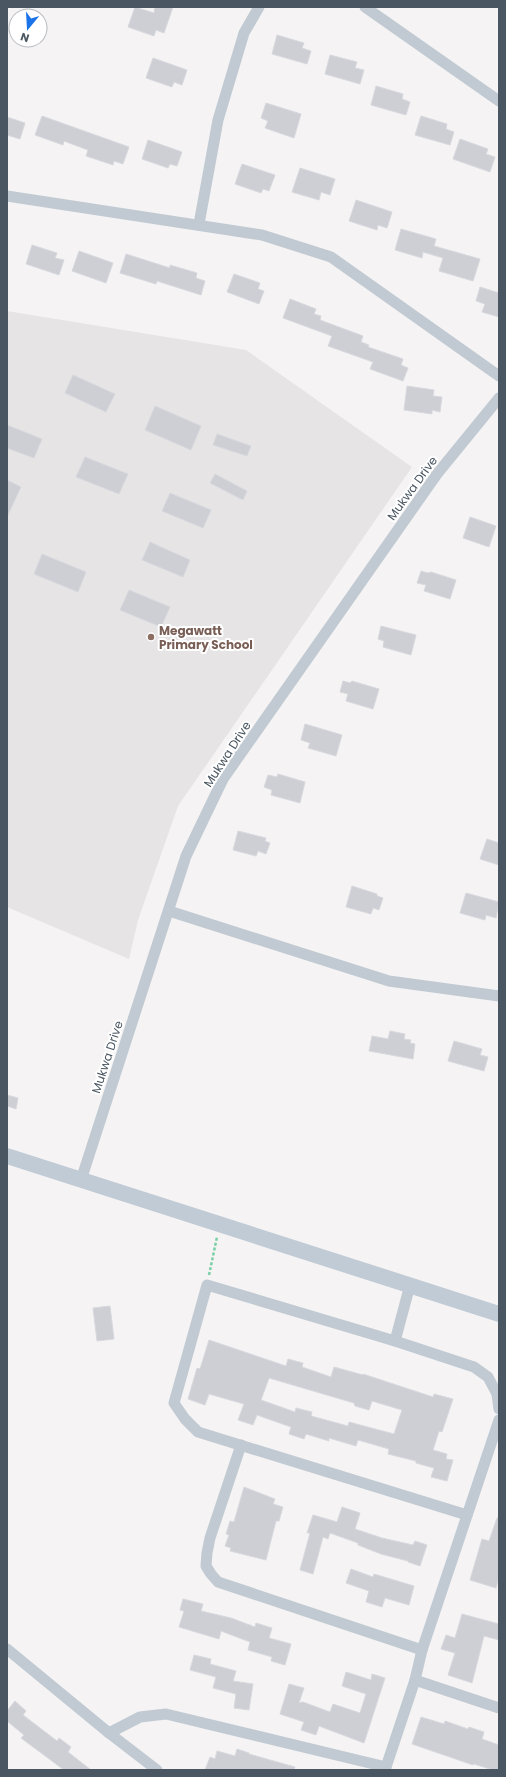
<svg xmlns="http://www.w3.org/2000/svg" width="506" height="1777" font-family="Poppins,sans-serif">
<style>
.education{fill:#e6e4e5}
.building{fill:#cdcfd5;stroke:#d7d9de;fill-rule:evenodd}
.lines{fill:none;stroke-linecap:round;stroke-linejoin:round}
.path{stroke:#7ad0a6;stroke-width:2.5;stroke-dasharray:3 2;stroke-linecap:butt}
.street{stroke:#c1cad2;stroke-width:11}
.secondary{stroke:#c1cbd6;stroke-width:16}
.education-dot{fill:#8d6e63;stroke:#fff;stroke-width:1.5}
.labels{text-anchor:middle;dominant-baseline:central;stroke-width:4;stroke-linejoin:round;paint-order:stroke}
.street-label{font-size:12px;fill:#4a5661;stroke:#fff}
.education-label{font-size:12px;font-weight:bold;fill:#785e54;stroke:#fff;text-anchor:start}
</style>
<rect width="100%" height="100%" fill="#f5f3f3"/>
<path class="education" d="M7 311 246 350 412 467 178 806 138 920 129 959 7 907Z"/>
<g class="building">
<path d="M135 7 154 13 155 7H173L164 33 156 30 154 36 128 27Z"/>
<path d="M277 35 304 43 302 48 311 51 307 64 272 54Z"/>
<path d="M330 55 357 62 355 68 364 70 360 84 325 74Z"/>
<path d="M153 58 187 70 182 85 174 82 172 87 146 78Z"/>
<path d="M376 86 403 94 402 99 410 102 406 115 371 105Z"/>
<path d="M266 103 301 114 294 138 265 128 268 121 261 118Z"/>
<path d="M42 116 129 147 123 164 114 161 113 165 86 156 88 150 64 141 63 145 35 135Z"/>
<path d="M421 116 447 124 446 129 454 132 450 145 415 135Z"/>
<path d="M7 117 25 123 20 139 7 135Z"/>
<path d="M460 139 488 149 486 154 495 157 490 172 453 159Z"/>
<path d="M148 140 182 152 177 166 170 164 168 168 142 159Z"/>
<path d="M242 164 275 175 269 191 263 189 261 193 235 184Z"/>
<path d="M300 168 335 179 330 195 321 192 319 200 292 192Z"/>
<path d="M356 200 392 212 387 228 378 225 377 230 349 221Z"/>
<path d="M401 229 436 239 434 246 480 259 473 281 439 271 443 258 423 252 422 258 395 250Z"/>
<path d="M32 245 57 253 55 258 64 260 59 275 26 264Z"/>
<path d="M79 251 113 263 106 283 72 271Z"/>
<path d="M126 254 170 268V265L197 273 196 278 205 281 201 295 157 281 156 284 120 273Z"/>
<path d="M234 274 260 283 258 289 264 291 259 304 227 292Z"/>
<path d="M480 287 499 293V317L482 312 485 304 476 301Z"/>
<path d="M290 299 316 309 314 314 321 316 320 320 363 336 361 342 369 345 368 347 403 359 401 365 408 368 403 381 370 369 373 362 328 346 332 336 283 318Z"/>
<path d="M73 375 115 394 106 412 65 393Z"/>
<path d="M407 386 434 390 433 396 442 397 440 412 432 410V414L404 410Z"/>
<path d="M155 406 201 426 191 450 145 430Z"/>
<path d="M7 425 42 439 34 458 7 448Z"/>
<path d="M217 434 251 446 247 456 213 445Z"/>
<path d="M85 457 128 474 119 494 76 477Z"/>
<path d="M215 474 247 491 243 500 210 483Z"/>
<path d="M7 480 21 487 7 517Z"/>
<path d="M170 493 211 510 203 528 162 511Z"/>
<path d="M470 517 496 526 489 547 463 538Z"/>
<path d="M150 542 190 560 183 577 142 560Z"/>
<path d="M42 554 86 572 78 592 34 574Z"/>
<path d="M421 571 428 573 431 572 456 580 450 599 424 591 426 585 417 583Z"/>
<path d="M129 590 170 607 161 627 120 610Z"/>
<path d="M381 626 416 635 411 655 383 647 384 641 378 639Z"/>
<path d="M343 681 350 683 352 681 379 689 373 709 346 701 348 694 340 692Z"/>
<path d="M305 724 342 735 336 756 308 748 310 743 301 740Z"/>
<path d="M278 774 305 782 300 803 271 795 272 790 264 787 268 775 277 777Z"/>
<path d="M238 831 266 838 265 841 270 843 266 854 258 851 256 856 233 850Z"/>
<path d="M487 839 499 843V865L480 859Z"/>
<path d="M352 886 377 894V896L383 898 379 910 373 908 371 914 346 907Z"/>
<path d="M466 893 499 902 496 918 486 915 485 920 460 913Z"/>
<path d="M390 1031 405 1034 404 1039 411 1040 410 1043 415 1044 413 1059 369 1051 372 1036 388 1039Z"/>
<path d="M454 1041 482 1049 480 1055 488 1057 484 1071 448 1061Z"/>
<path d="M7 1095 18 1098 16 1109 7 1106Z"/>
<path d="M110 1306 114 1339 97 1341 93 1308Z"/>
<path d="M209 1340 286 1366 288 1359 303 1363 302 1367 331 1377 334 1367 363 1375V1374L433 1397 434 1394 453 1399 442 1432 439 1431 433 1450 447 1454 446 1459 453 1460 447 1481 431 1477 434 1468 416 1463V1461L388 1454 389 1449 358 1440 356 1446 329 1438V1441L306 1434 304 1439 289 1434 291 1427 257 1415 253 1425 238 1420 244 1404 209 1394 205 1405 188 1399 197 1368 200 1369ZM269 1378 354 1403 355 1406 369 1410 372 1401 402 1410 394 1434 349 1422 348 1426 311 1416 312 1412 296 1408 295 1412 261 1400Z"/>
<path d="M244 1487 275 1499 273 1504 283 1507 279 1521H276L266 1560 230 1551 231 1548 225 1546 229 1535 226 1534 230 1521 234 1522Z"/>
<path d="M342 1507 360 1513 355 1529 382 1538 413 1545 415 1541 427 1545 420 1566 408 1562V1561L381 1554 358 1545V1543L330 1533 328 1539 323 1537 313 1574 300 1570 310 1533H307L313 1515 337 1522Z"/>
<path d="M497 1518H499V1577L496 1588 470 1580 482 1539 489 1541Z"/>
<path d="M351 1569 373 1577 374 1574 414 1586 409 1605 385 1598 382 1607 366 1602 369 1591 346 1583Z"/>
<path d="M183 1599 203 1604 201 1611 231 1618 255 1627 256 1623 272 1628 269 1638 291 1644 285 1665 271 1661 272 1657 248 1650 250 1642 221 1631 219 1639 179 1627 184 1611 180 1610Z"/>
<path d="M462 1614 499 1624V1640L484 1636 472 1683 448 1675 455 1653 441 1649 446 1635 455 1638Z"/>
<path d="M194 1655 211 1659 210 1664 236 1671 233 1681 253 1684 249 1710 234 1708 236 1694 213 1688 216 1677 190 1670Z"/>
<path d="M346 1672 371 1680 372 1674 385 1678 364 1743 319 1726 316 1735 301 1730 304 1722 280 1714 289 1684 304 1688 299 1703 303 1702 330 1712 333 1704 360 1713 366 1694 342 1686Z"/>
<path d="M15 1701 26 1711 23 1715 57 1741 59 1738 71 1747 68 1752 91 1770H64L21 1738 24 1735 7 1721V1711Z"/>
<path d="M421 1717 444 1724 445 1721 468 1729 469 1727 484 1732 482 1739 499 1745V1770H493L474 1764 473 1765 412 1744Z"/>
<path d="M237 1749 249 1753V1754L295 1767 294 1770H205L210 1757 215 1759 217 1751 235 1756Z"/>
</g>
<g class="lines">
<path class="path" d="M209 1275 217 1237"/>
<g class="street">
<path d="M365 7 499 101"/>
<path d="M7 196 262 235 331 257 499 376"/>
<path d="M199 224 218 120 244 33 259 7"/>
<path d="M169 911 389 981 499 996"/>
<path d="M81 1180 186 856 223 779 437 474 499 398"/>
<path d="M395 1341 410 1285"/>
<path d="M241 1445 210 1538 207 1553 206 1566 211 1574 218 1582 422 1650"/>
<path d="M467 1515 198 1432 185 1419 174 1403 207 1285 395 1341 474 1367 488 1377 497 1394 499 1409"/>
<path d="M7 1649 109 1733 157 1770"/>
<path d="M415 1680 499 1708"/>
<path d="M109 1733 140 1717 166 1714 386 1767"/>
<path d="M385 1770 415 1680 422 1650 499 1420"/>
</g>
<path class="secondary" d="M7 1156 499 1314"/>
</g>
<circle class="education-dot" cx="151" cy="637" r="4"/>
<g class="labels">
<g class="street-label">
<text transform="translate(412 488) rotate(-54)">Mukwa Drive</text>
<text transform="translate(227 754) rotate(-57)">Mukwa Drive</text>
<text transform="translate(107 1057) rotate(-72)">Mukwa Drive</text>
</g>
<g class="education-label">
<text x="159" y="630">Megawatt<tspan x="159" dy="14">Primary School</tspan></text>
</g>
</g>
<rect width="506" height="1777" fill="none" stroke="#4a5661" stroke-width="16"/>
<g transform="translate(28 28) rotate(198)"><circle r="19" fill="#ffffff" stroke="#b7bbc0"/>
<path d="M0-3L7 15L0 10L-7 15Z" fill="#1a73e8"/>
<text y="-6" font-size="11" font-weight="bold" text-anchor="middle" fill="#4a5661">N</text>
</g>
</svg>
